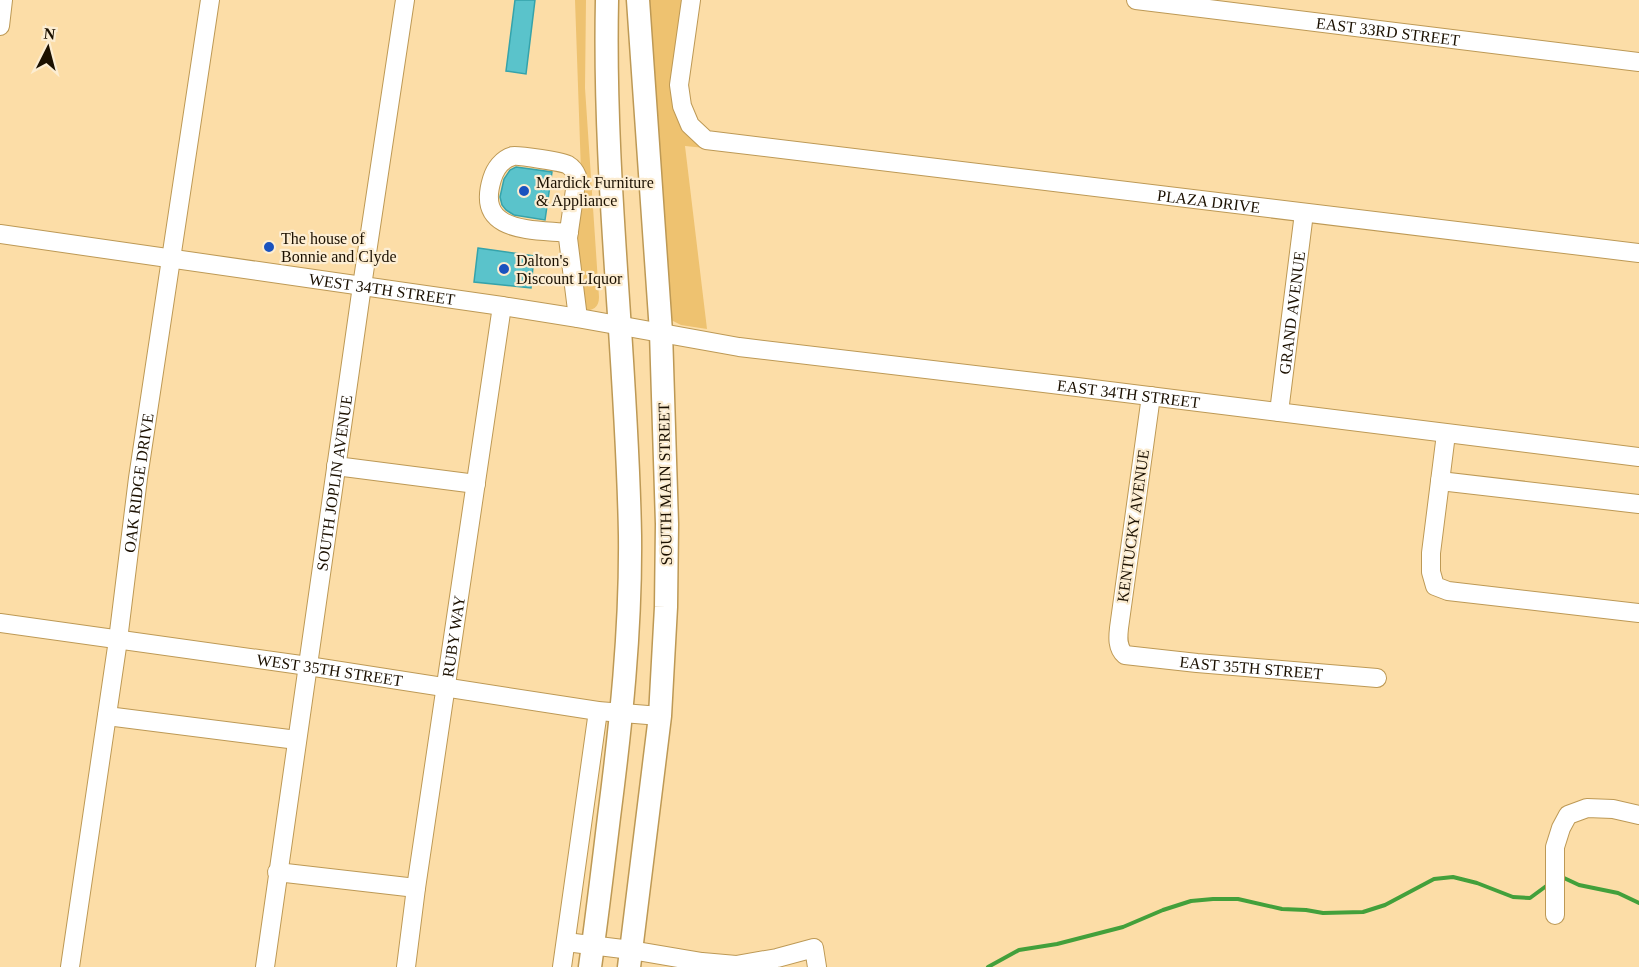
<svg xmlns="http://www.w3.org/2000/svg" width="1639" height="967" font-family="Georgia,serif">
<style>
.green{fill:#eec270}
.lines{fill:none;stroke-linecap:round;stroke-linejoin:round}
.stream{stroke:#43a03b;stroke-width:4}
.building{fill:#5ac3cb;stroke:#35a3ab;stroke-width:1.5}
.minor-casing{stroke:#bd9955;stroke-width:20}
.major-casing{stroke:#bd9955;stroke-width:25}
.minor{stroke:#fff;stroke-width:18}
.major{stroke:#fff;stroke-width:22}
.poi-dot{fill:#1a52be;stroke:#fcedd2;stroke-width:2}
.labels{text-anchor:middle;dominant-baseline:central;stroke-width:4.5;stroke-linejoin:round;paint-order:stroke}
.street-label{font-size:16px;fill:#1b1000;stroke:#fcedd2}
.poi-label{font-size:16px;fill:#1b1000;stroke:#fcedd2;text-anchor:start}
</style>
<rect width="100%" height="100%" fill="#fcdda7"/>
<g class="green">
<path d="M575 0H586L585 88 599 297C599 308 593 310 582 312L573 235 581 172Z"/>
<path d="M644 0H685L675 65 705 148 685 146 707 329 681 325 669 319Z"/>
</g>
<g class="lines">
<g class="stream">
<path d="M1561 879 1564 878 1579 885 1618 893 1639 903"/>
<path d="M988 967 1019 950 1057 944 1123 927 1163 910 1191 901 1213 899H1238L1282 909 1306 910 1323 913 1363 912 1385 905 1434 879 1453 877 1477 883 1513 897 1530 898 1549 884"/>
</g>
</g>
<g class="building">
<path d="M515 0H535L526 74 506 71Z"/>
<path d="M516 167 552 172 545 220 514 215 506 210 502 205 500 197 504 179 510 170Z"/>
<path d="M478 248 534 256 531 288 474 282Z"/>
</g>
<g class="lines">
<g class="minor-casing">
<g id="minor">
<path id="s1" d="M691 0 679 85 682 106 690 125 706 140 1639 253"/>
<path id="s2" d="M1136 0 1639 62"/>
<path d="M0 26 3 0"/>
<path d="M569 233C532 229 475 234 492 179 495 169 502 159 513 156 518 155 564 162 568 165 573 168 575 171 577 176L568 238 578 318"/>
<path id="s3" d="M0 234 502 306 578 318 739 347 1077 387 1639 457"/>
<path id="s4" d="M1151 396 1119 628C1118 637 1117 648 1125 655L1197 663 1377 678"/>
<path id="s5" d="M1279 412 1304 213"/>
<path d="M1446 434 1431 553V572L1435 586 1448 591 1639 613"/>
<path d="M336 466 476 484"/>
<path d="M1440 481 1639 504"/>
<path id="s6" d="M0 623 308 666 598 711 660 716"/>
<path d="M107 716 297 740"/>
<path d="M277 872 416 888"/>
<path d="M1555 915V847L1561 828 1568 815 1587 808 1613 809 1639 815"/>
<path d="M566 942 631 950 702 962 736 965 777 958 814 948 817 967"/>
<path id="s7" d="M70 967 118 640 138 478 210 0"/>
<path id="s8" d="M265 967 362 286 405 0"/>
<path id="s9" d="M406 967 416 888 502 306"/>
<path d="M562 967 598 711"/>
</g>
</g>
<g class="major-casing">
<g id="major">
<path d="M590 967C597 917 603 867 609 817 621 724 631 630 630 535 627 357 603 179 607 0"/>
<path d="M629 967 660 716 666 607 667 524 661 332 638 0"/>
</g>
</g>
<use href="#minor" class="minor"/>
<use href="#major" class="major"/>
</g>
<g class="poi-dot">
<circle cx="524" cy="191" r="6"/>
<circle cx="269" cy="247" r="6"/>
<circle cx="504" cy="269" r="6"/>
</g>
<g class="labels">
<g class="street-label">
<text stroke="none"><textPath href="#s2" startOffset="254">EAST 33RD STREET</textPath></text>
<text stroke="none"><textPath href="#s1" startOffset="656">PLAZA DRIVE</textPath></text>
<text stroke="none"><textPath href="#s3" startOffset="386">WEST 34TH STREET</textPath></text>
<text stroke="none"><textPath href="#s5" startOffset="100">GRAND AVENUE</textPath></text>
<text stroke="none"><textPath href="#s3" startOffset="1140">EAST 34TH STREET</textPath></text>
<text stroke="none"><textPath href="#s7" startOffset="489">OAK RIDGE DRIVE</textPath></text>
<text stroke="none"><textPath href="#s8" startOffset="489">SOUTH JOPLIN AVENUE</textPath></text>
<text transform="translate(665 484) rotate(-91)">SOUTH MAIN STREET</text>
<text transform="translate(1133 526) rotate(-82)">KENTUCKY AVENUE</text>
<text stroke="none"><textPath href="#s9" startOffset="334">RUBY WAY</textPath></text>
<text stroke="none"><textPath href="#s4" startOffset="390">EAST 35TH STREET</textPath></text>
<text stroke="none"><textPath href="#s6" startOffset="333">WEST 35TH STREET</textPath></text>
</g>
<g class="poi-label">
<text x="536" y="182">Mardick Furniture<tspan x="536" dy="18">&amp; Appliance</tspan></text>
<text x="281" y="238">The house of<tspan x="281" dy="18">Bonnie and Clyde</tspan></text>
<text x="516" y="260">Dalton's<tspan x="516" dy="18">Discount LIquor</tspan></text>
</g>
</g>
<g transform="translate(48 48) rotate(6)" stroke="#fcedd2" stroke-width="4.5" paint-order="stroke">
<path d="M0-4.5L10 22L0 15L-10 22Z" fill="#1b1000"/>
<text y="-9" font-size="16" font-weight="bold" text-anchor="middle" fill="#1b1000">N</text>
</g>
</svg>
